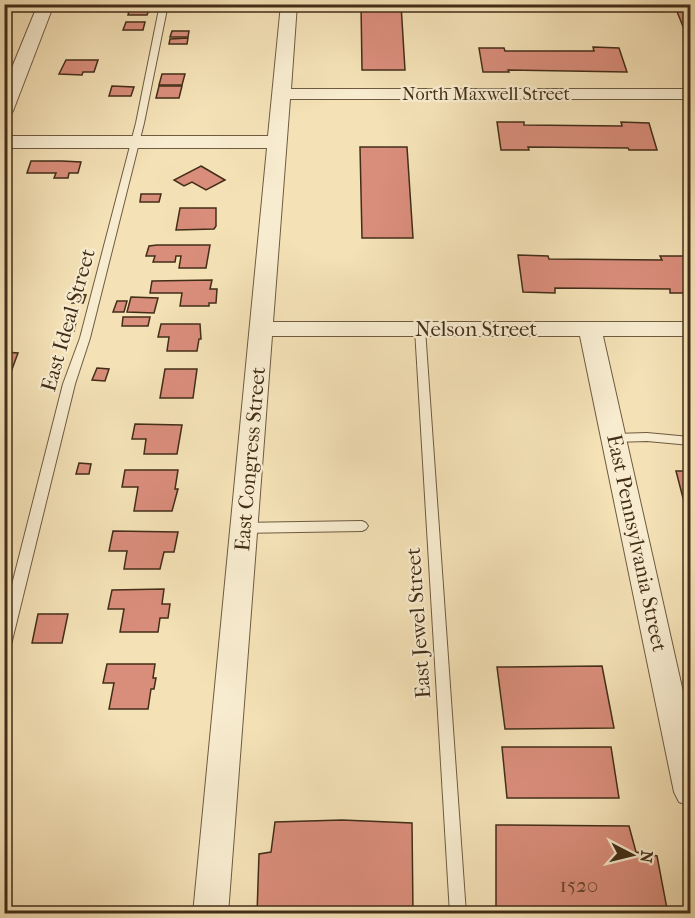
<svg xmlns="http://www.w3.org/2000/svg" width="695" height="918" font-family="'IM FELL French Canon',serif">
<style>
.building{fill:#d98d7b;stroke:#422e18;stroke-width:1.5}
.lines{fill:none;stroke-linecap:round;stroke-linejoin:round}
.service-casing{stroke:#6e5b40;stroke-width:2}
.minor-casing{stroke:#6e5b40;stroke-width:2}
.service{fill:#f8ecd0;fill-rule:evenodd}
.minor{fill:#f8ecd0;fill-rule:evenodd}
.labels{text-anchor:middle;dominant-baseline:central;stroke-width:4.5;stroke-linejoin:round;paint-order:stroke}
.far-street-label{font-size:18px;fill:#422e18;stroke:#f8ecd0}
.street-label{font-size:21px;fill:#422e18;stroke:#f8ecd0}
.near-number-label{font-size:21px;fill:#684631}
</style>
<rect width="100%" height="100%" fill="#f4e1b6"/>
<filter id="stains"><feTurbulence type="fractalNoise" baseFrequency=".00333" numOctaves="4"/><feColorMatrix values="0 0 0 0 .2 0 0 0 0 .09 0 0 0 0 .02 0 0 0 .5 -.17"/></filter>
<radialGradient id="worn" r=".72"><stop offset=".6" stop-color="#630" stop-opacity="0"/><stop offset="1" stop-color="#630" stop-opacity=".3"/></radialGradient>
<g class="building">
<path d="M84 4H116L114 10H83Z"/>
<path d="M361 4H401L405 70H362Z"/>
<path d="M674 4H690V44Z"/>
<path d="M130 7H150L147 15H128Z"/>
<path d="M126 22H145L143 30H123Z"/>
<path d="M172 31H189L188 37H170Z"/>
<path d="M188 38 187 44H169L170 39Z"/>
<path d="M593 47 619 48 627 72 508 70 509 72H483L479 48H504L505 51H594Z"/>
<path d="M66 60H98L94 72H83L82 75 59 74Z"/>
<path d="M162 74H185L182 85H159Z"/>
<path d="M112 86 134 87 131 96H109Z"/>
<path d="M159 86H182L179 98H156Z"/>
<path d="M497 122H524V125L622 126 621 122 649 123 657 150H629L628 148 528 147 529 150H501Z"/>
<path d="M360 147H407L413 238H362Z"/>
<path d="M31 161H62L81 162 78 173H69L68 178H54L56 173H27Z"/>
<path d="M201 166 225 180 206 190 192 182 184 186 174 180Z"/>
<path d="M141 194H161L159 202H140Z"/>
<path d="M180 208H216V226L214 229 176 230Z"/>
<path d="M157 245H210L206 268H179L181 256H176L175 262H153L155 256H146L149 246Z"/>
<path d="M518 255 548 256 549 259 662 260 660 256H690V293H670V289L555 288V293L523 292Z"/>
<path d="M212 280 210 289H217L216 303H209V306H180L182 293H150L152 281Z"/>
<path d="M75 294 86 295 83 303H72Z"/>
<path d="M131 297 158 298 154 313 127 312Z"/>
<path d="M117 301H127L124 312H113Z"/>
<path d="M123 317H150L148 326H122Z"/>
<path d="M67 322H76L74 331H64Z"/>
<path d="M161 324H200L201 339H199L197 351H167L169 337H158Z"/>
<path d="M4 352 18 353 11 372H4Z"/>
<path d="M97 368 109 369 105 381 92 380Z"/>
<path d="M165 369H197L193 398H160Z"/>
<path d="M135 424 182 425 177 454H144L146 439H132Z"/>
<path d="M79 463 91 464 89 474H76Z"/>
<path d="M125 470H178L175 489H178L172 511H134L138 487H122Z"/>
<path d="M676 471H690V525Z"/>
<path d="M113 531 178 532 174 552H164L160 569H124L127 551H109Z"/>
<path d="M164 589 162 604H170L168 618H160L158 632H120L124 609H108L112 590Z"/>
<path d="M38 614H68L62 643H32Z"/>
<path d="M107 664H155L153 678H156L154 689H151L148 709H109L114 683H103Z"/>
<path d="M602 666 614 728 505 729 497 667Z"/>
<path d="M502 747H611L619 798H507Z"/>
<path d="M342 820 412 823 413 914H257L259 854 271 852 275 822Z"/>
<path d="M496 825 629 826 636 852 657 856 668 914H496Z"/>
</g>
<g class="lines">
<g class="service-casing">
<g id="service">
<path d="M160 4H168L144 123 90 338 75 384 11 645 9 649 4 650V616L63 384 80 338 136 123Z"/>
<path d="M420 326 425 329 466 914H450L415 329Z"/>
<path d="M647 433 690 437V445L647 441 614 442 608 438 614 434Z"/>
<path d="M362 521 366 523 368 526 366 529 362 531 244 533 240 531 238 528 240 525 244 523Z"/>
</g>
</g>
<g class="minor-casing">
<g id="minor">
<path d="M38 4H54L13 111 10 115 4 116V87Z"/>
<path d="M281 4H297L291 89H690V99H290L273 322H690V336H603L690 723V806L679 802 674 792 580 336H272L228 914H193L267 148H4V136H268Z"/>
</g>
</g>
<use href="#service" class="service"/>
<use href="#minor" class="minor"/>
</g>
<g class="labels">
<g class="far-street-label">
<text x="486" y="94">North Maxwell Street</text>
</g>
<g class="street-label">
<text transform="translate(68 320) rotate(-74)">East Ideal Street</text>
<text x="476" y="329">Nelson Street</text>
<text transform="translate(250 459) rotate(-85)">East Congress Street</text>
<text transform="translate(637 543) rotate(78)">East Pennsylvania Street</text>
<text transform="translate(418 623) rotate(-94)">East Jewel Street</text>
</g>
<g class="near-number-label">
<text x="579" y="885">1520</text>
</g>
</g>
<rect width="695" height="918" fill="none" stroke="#f4e1b6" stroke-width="24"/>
<rect x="6" y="6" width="683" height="906" fill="none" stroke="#422e18" stroke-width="3"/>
<rect x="12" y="12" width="671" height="894" fill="none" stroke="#422e18" stroke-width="1.5"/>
<g transform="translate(632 855) rotate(97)" stroke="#f8ecd0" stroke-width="4.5" paint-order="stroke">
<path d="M0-4.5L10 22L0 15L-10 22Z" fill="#422e18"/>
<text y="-9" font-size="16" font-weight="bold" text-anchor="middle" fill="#422e18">N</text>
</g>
<rect width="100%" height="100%" filter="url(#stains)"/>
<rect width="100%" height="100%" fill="url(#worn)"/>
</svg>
